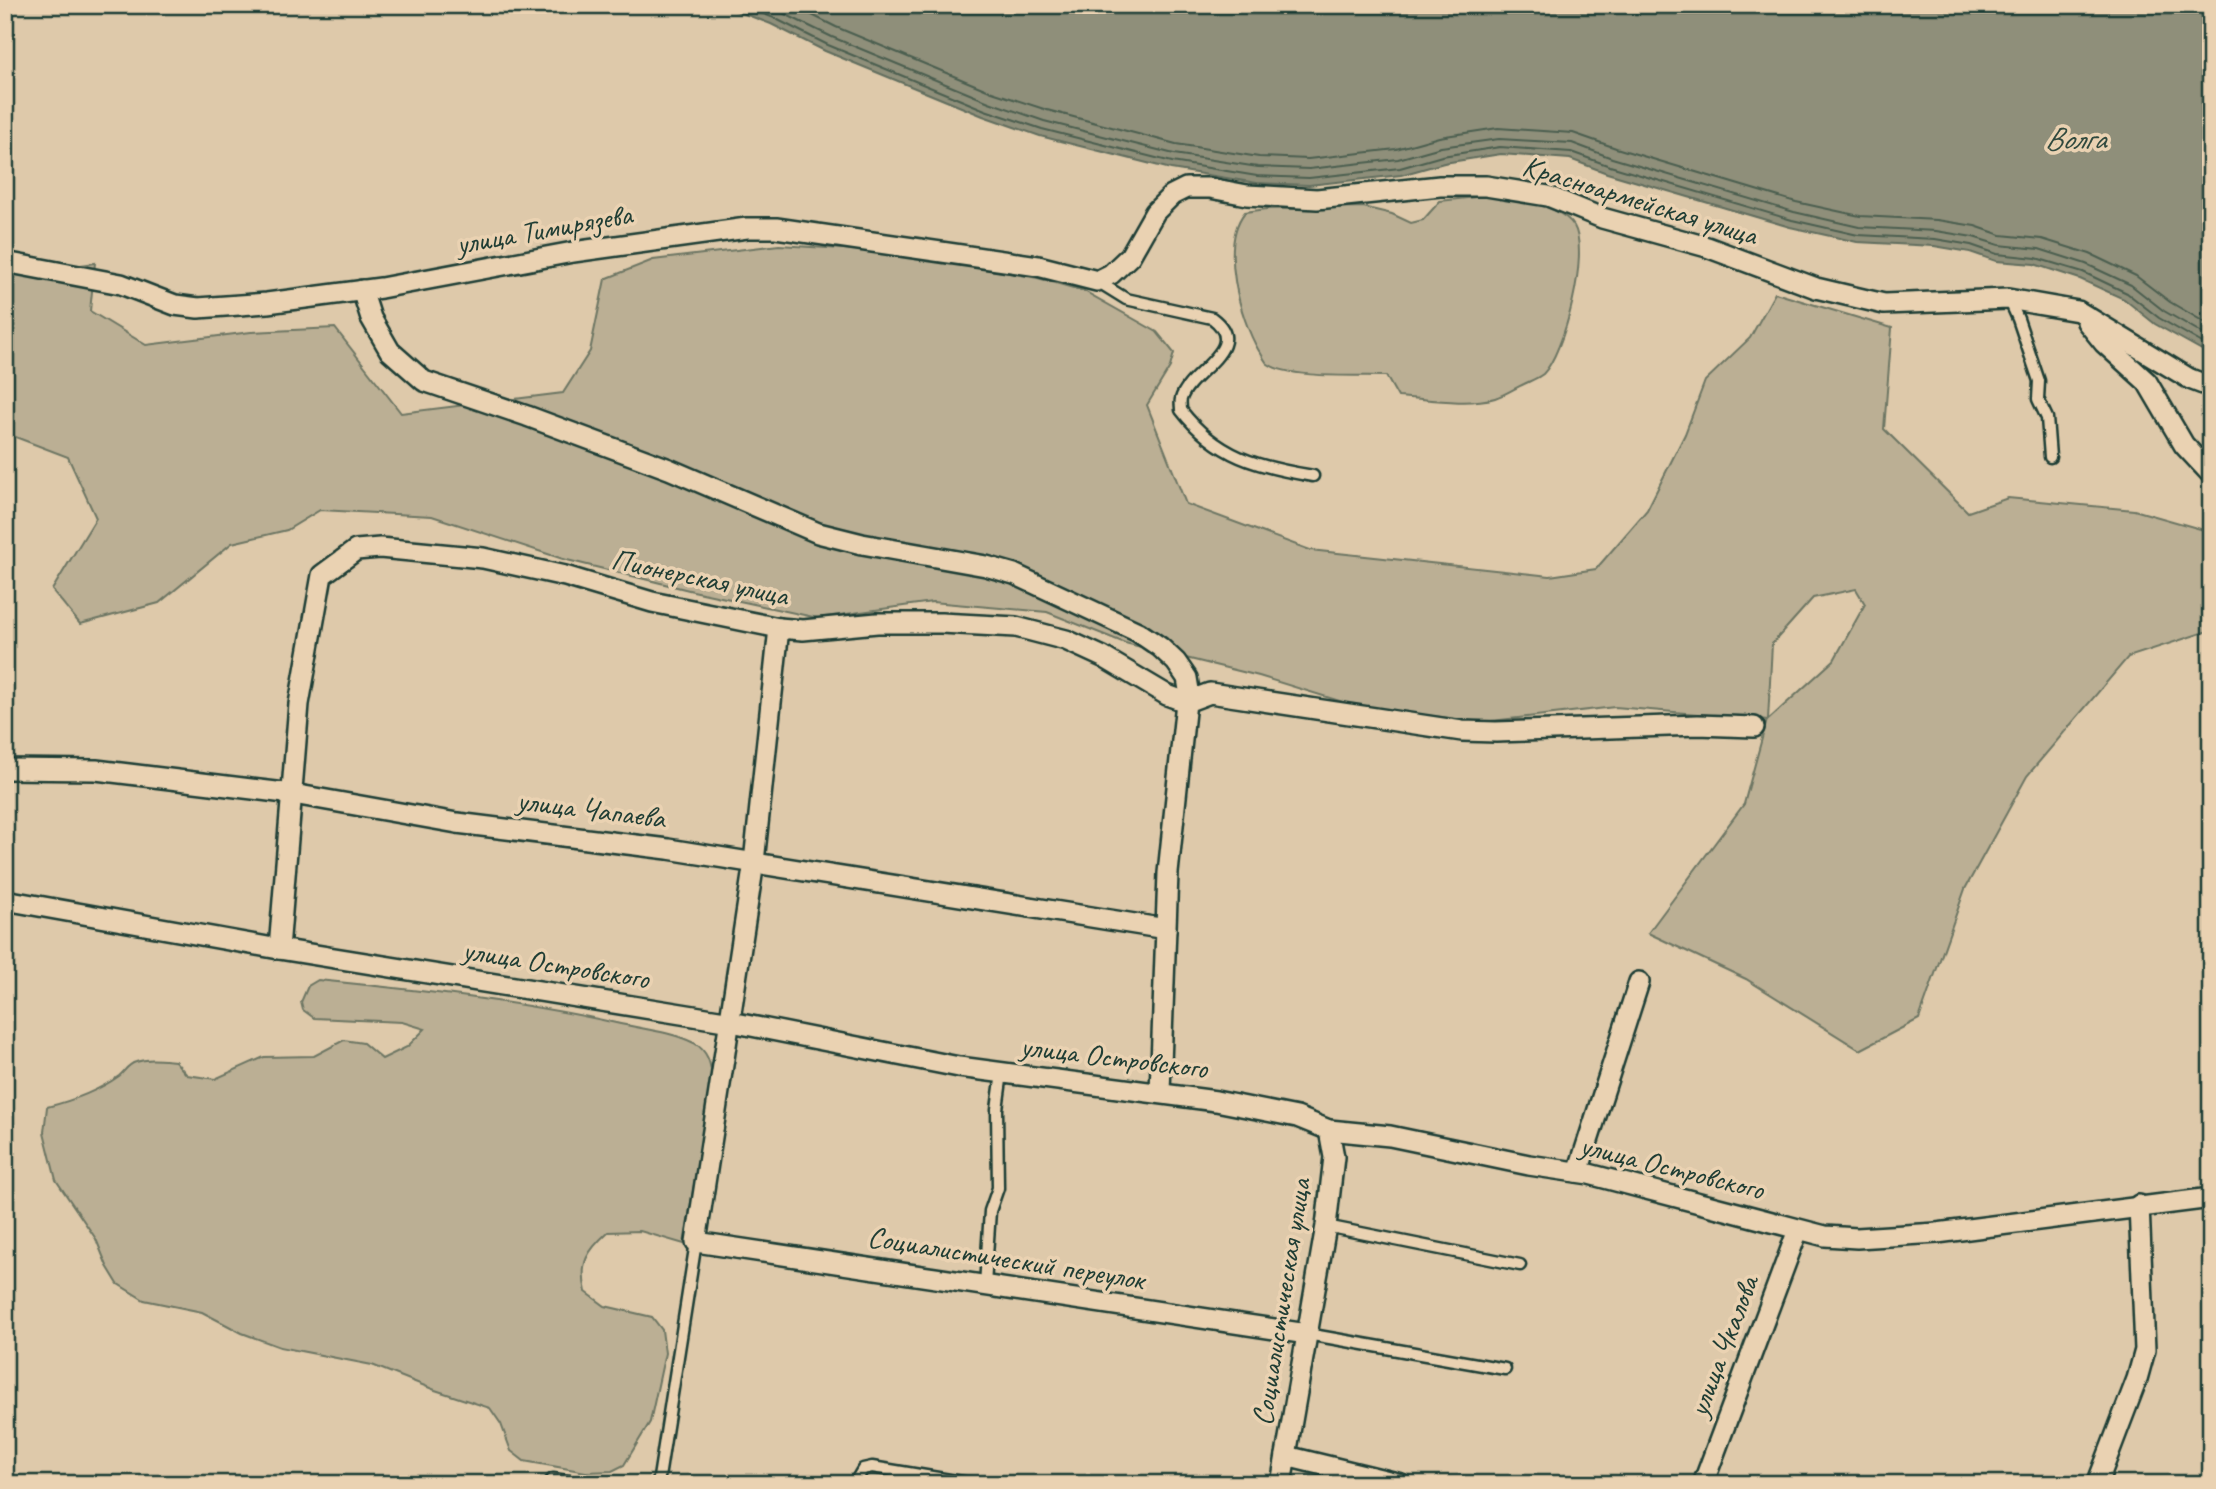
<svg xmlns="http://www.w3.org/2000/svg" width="2216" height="1489" font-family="Caveat,sans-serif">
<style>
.green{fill:#bbaf94;stroke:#6d7664;stroke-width:2;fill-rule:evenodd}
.water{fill:#8f8f7a;stroke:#626e5e;stroke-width:2}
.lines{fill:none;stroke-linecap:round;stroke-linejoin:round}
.shore{stroke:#4c5e50;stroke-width:2}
.lane-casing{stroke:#1f3d34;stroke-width:15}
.street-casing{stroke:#1f3d34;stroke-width:24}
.lane{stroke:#ead2b2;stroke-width:10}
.street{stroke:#ead2b2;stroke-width:19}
.labels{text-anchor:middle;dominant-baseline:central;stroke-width:7;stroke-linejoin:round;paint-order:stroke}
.street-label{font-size:30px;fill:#1f3d34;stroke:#ead2b2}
.water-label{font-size:32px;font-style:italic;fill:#30493e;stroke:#ead2b2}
</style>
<rect width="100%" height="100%" fill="#dec9aa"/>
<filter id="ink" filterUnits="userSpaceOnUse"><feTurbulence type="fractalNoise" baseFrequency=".0143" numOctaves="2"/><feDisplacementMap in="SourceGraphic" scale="14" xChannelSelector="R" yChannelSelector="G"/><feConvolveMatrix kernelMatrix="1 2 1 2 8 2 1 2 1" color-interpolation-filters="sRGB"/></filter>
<g filter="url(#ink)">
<g class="green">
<path d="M1485 196C1509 198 1560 203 1574 226 1590 253 1564 353 1543 374 1538 378 1530 381 1524 384 1515 388 1505 395 1495 398 1467 406 1427 399 1398 397L1386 376C1359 375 1289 379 1268 364 1265 362 1262 354 1259 351 1240 319 1219 244 1245 212L1267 209 1363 207 1392 214 1411 223 1423 220 1440 201Z"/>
<path d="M779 245 891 252 1038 278 1084 291 1157 332 1174 353 1170 367 1147 405 1186 504 1310 550 1550 576 1596 569 1647 510 1685 434 1705 381 1750 338 1775 293 1892 328 1884 429 1968 512 2008 498 2134 510 2211 532V630L2128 657 2027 776 1965 889 1919 1019 1860 1050 1746 979 1648 933 1744 804 1767 720 1615 707 1482 722 1359 707 1259 676 1125 643 1047 612 932 602 818 618 693 591 563 559 432 516 320 510 287 530 232 543 159 603 80 624 52 590 96 518 68 457 5 433V276L95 263 90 311 146 345 251 332 335 328 401 413 563 393 590 351 605 279 653 260ZM1856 589 1865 604 1834 660 1768 720 1772 644 1813 598Z"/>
<path d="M318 980C418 990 518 1001 616 1023 641 1029 670 1031 694 1043 708 1051 711 1064 712 1079L684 1244 640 1231 608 1232C587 1251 579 1263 586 1292L605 1306 652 1317 662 1330 665 1353 650 1422 624 1465 612 1471 586 1472 524 1461 511 1451 501 1424 490 1408 435 1390 372 1365 280 1347 242 1333 202 1312 144 1300 118 1284 107 1266 96 1239 56 1180 44 1132 47 1107C71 1101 98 1091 119 1076 125 1071 128 1064 136 1062 148 1058 162 1060 175 1061L187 1075 215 1079 264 1057 314 1056 344 1040 363 1043 382 1059 407 1047 425 1029 402 1022 314 1018 303 1010 301 1002 308 986Z"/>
</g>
<path class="water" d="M721 5H2211V355L2155 324 2124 299 2080 279 2034 264 1996 261 1970 252 1934 246 1857 242 1790 227 1607 173 1570 159 1501 154 1444 163 1401 175 1309 185 1257 183 1171 169 1040 136 983 116 825 51 771 24Z"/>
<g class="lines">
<g class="shore">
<path d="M741 5 774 18 828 45 985 110 1042 129 1172 162 1257 176 1309 178 1400 168 1442 156 1500 147 1571 152 1610 166 1792 220 1858 235 1935 239 1971 245 1997 254 2036 258 2083 272 2127 293 2159 318 2211 348"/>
<path d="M766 5 832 37 989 102 1044 121 1174 154 1258 167 1309 169 1398 159 1441 147 1499 139 1572 143 1612 158 1794 212 1859 227 1936 231 1973 237 1999 245 2039 249 2086 264 2131 285 2164 311 2211 338"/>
<path d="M792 5 836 27 992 92 1047 110 1176 144 1259 157 1308 159 1396 149 1439 137 1498 128 1573 133 1616 148 1796 202 1860 216 1937 220 1975 226 2001 235 2042 239 2090 254 2136 276 2170 302 2211 326"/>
</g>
<g class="lane-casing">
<g id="lane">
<path d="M1097 281 1126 299 1212 318C1252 348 1189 371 1181 399 1180 402 1181 406 1181 410 1217 457 1258 467 1313 476"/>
<path d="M2009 299 2018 319 2039 381 2038 399 2047 418 2050 457"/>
<path d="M1326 1226 1520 1265"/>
<path d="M985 1285 990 1211 998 1188 997 1109 1002 1073"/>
<path d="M1307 1334 1505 1369"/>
<path d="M548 1484 553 1479 589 1484"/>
<path d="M658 1484 696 1242"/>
<path d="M854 1484 863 1469 872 1467 974 1484"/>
</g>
</g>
<g class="street-casing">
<g id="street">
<path d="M5 262 121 284 175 305 198 308 267 303 381 288 573 252 747 228H776L1038 266 1097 281 1111 274 1130 256 1155 212 1172 195 1186 188H1210L1247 195 1317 199 1440 186H1486L1548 196 1602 218 1707 247 1816 288 1884 304 2008 299 2078 311 2190 379 2211 387"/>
<path d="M362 290 371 318 390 351 424 381 527 416 669 469 818 533 862 544 986 566 1014 574 1138 632 1160 647 1176 662 1187 678 1189 690 1186 702 1168 873 1160 1092"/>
<path d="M2087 322 2104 343 2147 382 2184 445 2211 474"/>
<path d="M779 628 754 862 696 1242 1307 1334"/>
<path d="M1186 702 1210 693 1462 731 1496 732 1698 725 1754 727"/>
<path d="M5 769 96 770 293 794 457 823 668 849 1166 929"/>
<path d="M5 900 279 949 731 1022 959 1067 1216 1101 1297 1117 1329 1130 1390 1136 1529 1165 1589 1174 1825 1236 1857 1238 1937 1233 2211 1198"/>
<path d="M279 949 299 704 322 575 356 550 380 548 483 558 565 576 652 602 779 628 803 630 877 623H941L1016 627 1066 640 1103 657 1167 695 1186 702"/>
<path d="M1578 1172 1639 982"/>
<path d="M1286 1456 1401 1484"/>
<path d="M1281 1484 1326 1226 1334 1157 1329 1130"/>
<path d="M1703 1484 1798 1230"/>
<path d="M2097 1484 2137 1379 2145 1350 2139 1205"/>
</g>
</g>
<use href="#lane" class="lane"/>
<use href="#street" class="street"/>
</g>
</g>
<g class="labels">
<g class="street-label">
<text transform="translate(1640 200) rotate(17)">Красноармейская улица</text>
<text transform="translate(544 229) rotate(-10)">улица Тимирязева</text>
<text transform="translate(700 577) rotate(12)">Пионерская улица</text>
<text transform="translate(591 809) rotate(7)">улица Чапаева</text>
<text transform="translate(556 964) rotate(9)">улица Островского</text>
<text transform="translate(1114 1057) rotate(7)">улица Островского</text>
<text transform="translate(1672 1167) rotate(14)">улица Островского</text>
<text transform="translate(1006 1258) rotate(9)">Социалистический переулок</text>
<text transform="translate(1281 1302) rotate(-81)">Социалистическая улица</text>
<text transform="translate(1723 1346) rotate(-69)">улица Чкалова</text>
</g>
<g class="water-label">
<text x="2075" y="138">Волга</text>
</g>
</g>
<rect width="2216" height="1489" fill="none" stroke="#ead2b2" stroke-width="28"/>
<rect x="14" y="14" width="2188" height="1461" fill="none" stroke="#1f3d34" stroke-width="2.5" filter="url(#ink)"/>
</svg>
